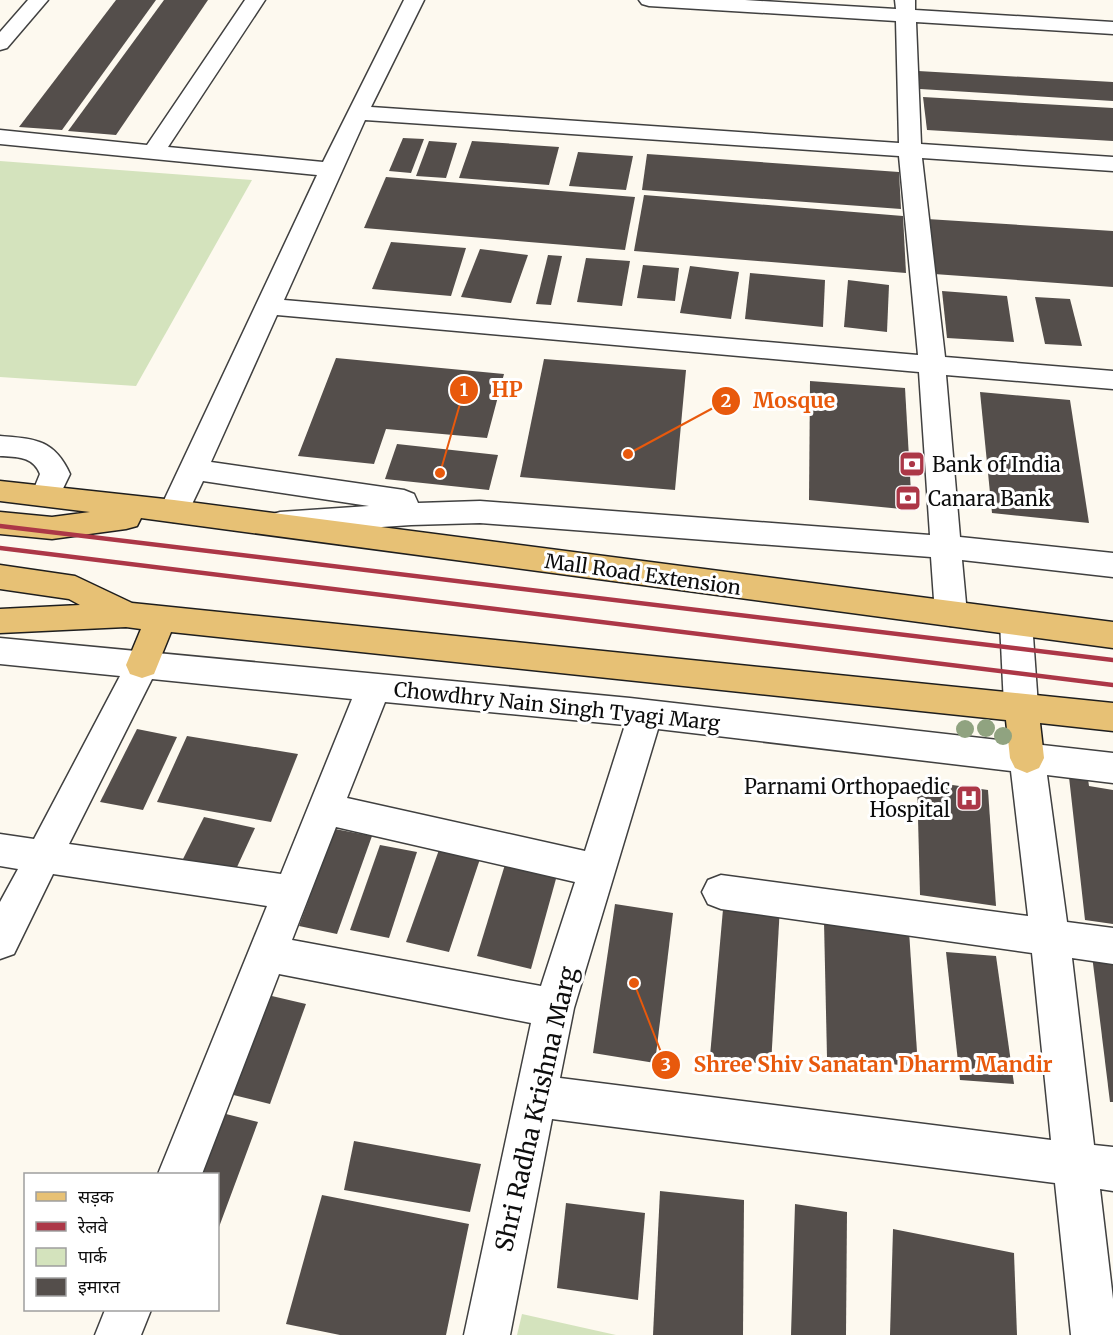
<svg xmlns="http://www.w3.org/2000/svg" width="1113" height="1335" font-family="Merriweather,'Noto Sans Devanagari',serif">
<style>
.green{fill:#d4e3bd}
.building{fill:#544e4b}
.lines{fill:none;stroke-linecap:round;stroke-linejoin:round}
.minor-casing{stroke:#404040;stroke-width:3}
.major-casing{stroke:#1e1e1e;stroke-width:3}
.minor{fill:#fff;fill-rule:evenodd}
.major{fill:#e7c175;fill-rule:evenodd}
.rail{stroke:#ac3747;stroke-width:4.5}
.tree{fill:#90a380}
.labels{text-anchor:middle;dominant-baseline:central;stroke-width:6;stroke-linejoin:round;paint-order:stroke}
.poi-label{font-size:20px;fill:#0d0d0d;stroke:#fff;text-anchor:start}
.street-label{font-size:20px;fill:#0d0d0d;stroke:#fff}
.near-street-label{font-size:24px;fill:#0d0d0d;stroke:#fff}
.leader{fill:none;stroke:#e8590c;stroke-width:2}
.callout-dot{fill:#e8590c;stroke:#fff;stroke-width:2}
.mark-label{font-size:18px;text-anchor:middle;font-weight:bold;fill:#fff}
.callout-label{font-size:21px;text-anchor:middle;font-weight:bold;fill:#e8590c;stroke:#fff;stroke-width:6;stroke-linejoin:round;paint-order:stroke}
</style>
<rect width="100%" height="100%" fill="#fdf9ef"/>
<g class="green">
<path d="M0 161 252 180 136 386 0 377Z"/>
<path d="M522 1314 616 1335H517Z"/>
</g>
<g class="building">
<path d="M116 0H156L62 130 19 127Z"/>
<path d="M164 0H208L116 135 68 131Z"/>
<path d="M918 71 1113 82V101L920 89Z"/>
<path d="M923 97 1113 108V141L927 130Z"/>
<path d="M403 138 424 139 411 173 389 171Z"/>
<path d="M429 141 457 143 446 178 416 176Z"/>
<path d="M472 141 559 147 549 185 459 178Z"/>
<path d="M578 152 633 156 626 190 569 186Z"/>
<path d="M647 154 899 172 901 209 642 190Z"/>
<path d="M386 177 635 197 625 250 364 228Z"/>
<path d="M644 195 903 216 906 273 634 251Z"/>
<path d="M927 219 1113 231V287L934 274Z"/>
<path d="M391 242 466 248 451 296 372 289Z"/>
<path d="M480 249 528 255 511 303 461 297Z"/>
<path d="M548 255 562 256 551 305 536 304Z"/>
<path d="M586 258 630 261 622 306 577 302Z"/>
<path d="M643 265 679 268 675 301 637 298Z"/>
<path d="M690 266 739 272 731 319 680 313Z"/>
<path d="M750 273 825 280 823 327 745 319Z"/>
<path d="M848 280 889 285 887 332 844 327Z"/>
<path d="M942 291 1007 296 1014 342 947 338Z"/>
<path d="M1035 297 1070 299 1082 346 1045 344Z"/>
<path d="M336 358 504 374 487 438 386 429 374 464 298 456Z"/>
<path d="M544 359 686 370 675 490 520 477Z"/>
<path d="M810 381 905 388 912 510 809 500Z"/>
<path d="M980 392 1070 400 1089 523 992 513Z"/>
<path d="M397 444 498 455 489 490 385 479Z"/>
<path d="M137 729 177 737 143 810 100 802Z"/>
<path d="M187 736 298 754 271 822 157 802Z"/>
<path d="M1069 777 1088 779 1089 786 1113 790V924L1085 920Z"/>
<path d="M917 780 988 790 996 906 920 895Z"/>
<path d="M204 817 255 828 232 878 180 865Z"/>
<path d="M335 829 372 836 337 934 299 926Z"/>
<path d="M380 845 417 852 389 938 350 930Z"/>
<path d="M440 847 481 856 449 952 406 942Z"/>
<path d="M507 858 559 868 531 969 477 956Z"/>
<path d="M724 898 780 906 771 1065 710 1056Z"/>
<path d="M615 904 673 913 655 1063 593 1053Z"/>
<path d="M824 922 909 931 918 1067 827 1057Z"/>
<path d="M1091 947 1113 950V1102H1110Z"/>
<path d="M946 952 996 956 1014 1084 960 1080Z"/>
<path d="M259 993 306 1004 270 1104 221 1092Z"/>
<path d="M214 1111 258 1122 219 1227H218V1174H190Z"/>
<path d="M354 1141 481 1164 470 1212 344 1190Z"/>
<path d="M660 1191 744 1200 743 1335H653Z"/>
<path d="M322 1195 469 1224 446 1335H340L286 1324Z"/>
<path d="M566 1203 645 1213 638 1300 557 1288Z"/>
<path d="M795 1204 847 1212 846 1335H791Z"/>
<path d="M893 1229 1014 1253 1017 1335H890Z"/>
</g>
<g class="lines">
<g class="minor-casing">
<g id="minor">
<path d="M28 0H48L7 48 0 50V32Z"/>
<path d="M245 0H265L168 147 323 162 404 0H424L371 107 899 143 896 21 649 6 642 4 639 0H745L896 9 895 0H915V10L1113 22V34L916 22 921 144 1113 157V171L922 158 945 357 1113 371V389L946 375 960 537 1113 553V577L962 560 967 614 962 623 951 626 940 623 935 614 931 557 480 523 411 525 280 534 269 531 265 523 269 515 280 512 369 506 203 481 185 519 174 522 163 519 159 511 317 175 0 144V130L147 145ZM365 120 899 156 918 355 284 300ZM277 315 919 372 930 535 480 501 418 503 414 494 404 490 211 462Z"/>
<path d="M0 436C35 439 54 439 70 474L56 503 46 506 36 503 31 496 40 474C33 456 17 457 0 456Z"/>
<path d="M1016 610 1027 613 1032 622 1038 706 1033 716 1021 720 1009 716 1004 706 1000 622 1005 613Z"/>
<path d="M0 638 630 698 1113 753V783L1047 775 1067 922 1113 928V964L1072 958 1094 1145 1113 1147V1191L1100 1189 1113 1299V1335H1071L1055 1183 552 1119 510 1335H464L531 1023 279 974 202 1174H158L267 906 53 874 14 954 0 959V902L18 869 0 866V834L34 839 120 676 0 664ZM152 679 352 699 281 874 69 844ZM385 702 625 725 585 851 347 798ZM658 729 1011 771 1028 916 721 875 708 880 702 892 708 904 721 909 1032 953 1051 1140 560 1078 574 1008ZM336 827 575 882 541 986 292 940Z"/>
<path d="M105 1310H151L141 1335H95Z"/>
</g>
</g>
<g class="major-casing">
<g id="major">
<path d="M0 481 174 500 1113 622V648L141 518 137 526 126 529 52 539 0 534V512L52 517 90 512 0 501Z"/>
<path d="M0 565 75 576 132 603 1113 703V731L1040 723 1044 758 1039 768 1027 773 1015 768 1010 758 1006 720 171 632 154 674 142 678 130 674 126 665 141 629 126 627 0 633V609L80 605 69 599 0 589Z"/>
</g>
</g>
<use href="#minor" class="minor"/>
<use href="#major" class="major"/>
<g class="rail">
<path d="M0 526 1113 660"/>
<path d="M0 548 1113 685"/>
</g>
</g>
<g class="tree">
<circle cx="986" cy="728" r="9"/>
<circle cx="965" cy="729" r="9"/>
<circle cx="1003" cy="736" r="9"/>
</g>
<defs>
<g id="bank-square" transform="scale(1.35)"><rect x="-9" y="-9" width="18" height="18" rx="4" fill="#ac3747" stroke="#fff"/><path d="M-6-4H6V4H-6ZM0-2.3a2.3 2.3 0 1 0 0 4.6a2.3 2.3 0 1 0 0-4.6Z" fill="#fff"/></g>
<g id="hospital-square" transform="scale(1.35)"><rect x="-9" y="-9" width="18" height="18" rx="4" fill="#ac3747" stroke="#fff"/><path d="M-5-5h3v3.5h4V-5h3V5h-3V1.5h-4V5h-3Z" fill="#fff"/></g>
</defs>
<g fill-rule="evenodd">
<use href="#bank-square" x="912" y="464"/>
<use href="#bank-square" x="908" y="498"/>
<use href="#hospital-square" x="969" y="798"/>
</g>
<g class="labels">
<g class="poi-label">
<text x="932" y="464">Bank of India</text>
<text x="928" y="498">Canara Bank</text>
<text x="950" y="786" text-anchor="end">Parnami Orthopaedic<tspan x="950" dy="23">Hospital</tspan></text>
</g>
<g class="street-label">
<text transform="translate(643 574) rotate(8)">Mall Road Extension</text>
<text transform="translate(557 706) rotate(6)">Chowdhry Nain Singh Tyagi Marg</text>
</g>
<g class="near-street-label">
<text transform="translate(536 1109) rotate(-77)">Shri Radha Krishna Marg</text>
</g>
</g>
<path class="leader" d="M440 473L464 390M628 454L726 401M634 983L666 1065"/>
<g class="callout-dot">
<circle cx="440" cy="473" r="6"/>
<circle cx="628" cy="454" r="6"/>
<circle cx="634" cy="983" r="6"/>
<circle cx="464" cy="390" r="15"/>
<circle cx="726" cy="401" r="15"/>
<circle cx="666" cy="1065" r="15"/>
</g>
<g class="mark-label">
<text x="464" y="396">1</text>
<text x="726" y="407">2</text>
<text x="666" y="1071">3</text>
</g>
<g class="callout-label">
<text x="507" y="397">HP</text>
<text x="794" y="408">Mosque</text>
<text x="873" y="1072">Shree Shiv Sanatan Dharm Mandir</text>
</g>
<rect x="24" y="1173" width="195" height="138" fill="#ffffff" stroke="#9e9e9e" stroke-width="1.5"/>
<rect x="36" y="1192" width="30" height="9" fill="#e7c175" stroke="#9e9e9e" stroke-width="1.5"/>
<text x="78" y="1203" font-size="18" fill="#0d0d0d">सड़क</text>
<rect x="36" y="1222" width="30" height="9" fill="#ac3747" stroke="#9e9e9e" stroke-width="1.5"/>
<text x="78" y="1233" font-size="18" fill="#0d0d0d">रेलवे</text>
<rect x="36" y="1248" width="30" height="18" fill="#d4e3bd" stroke="#9e9e9e" stroke-width="1.5"/>
<text x="78" y="1263" font-size="18" fill="#0d0d0d">पार्क</text>
<rect x="36" y="1278" width="30" height="18" fill="#544e4b" stroke="#9e9e9e" stroke-width="1.5"/>
<text x="78" y="1293" font-size="18" fill="#0d0d0d">इमारत</text>
</svg>
